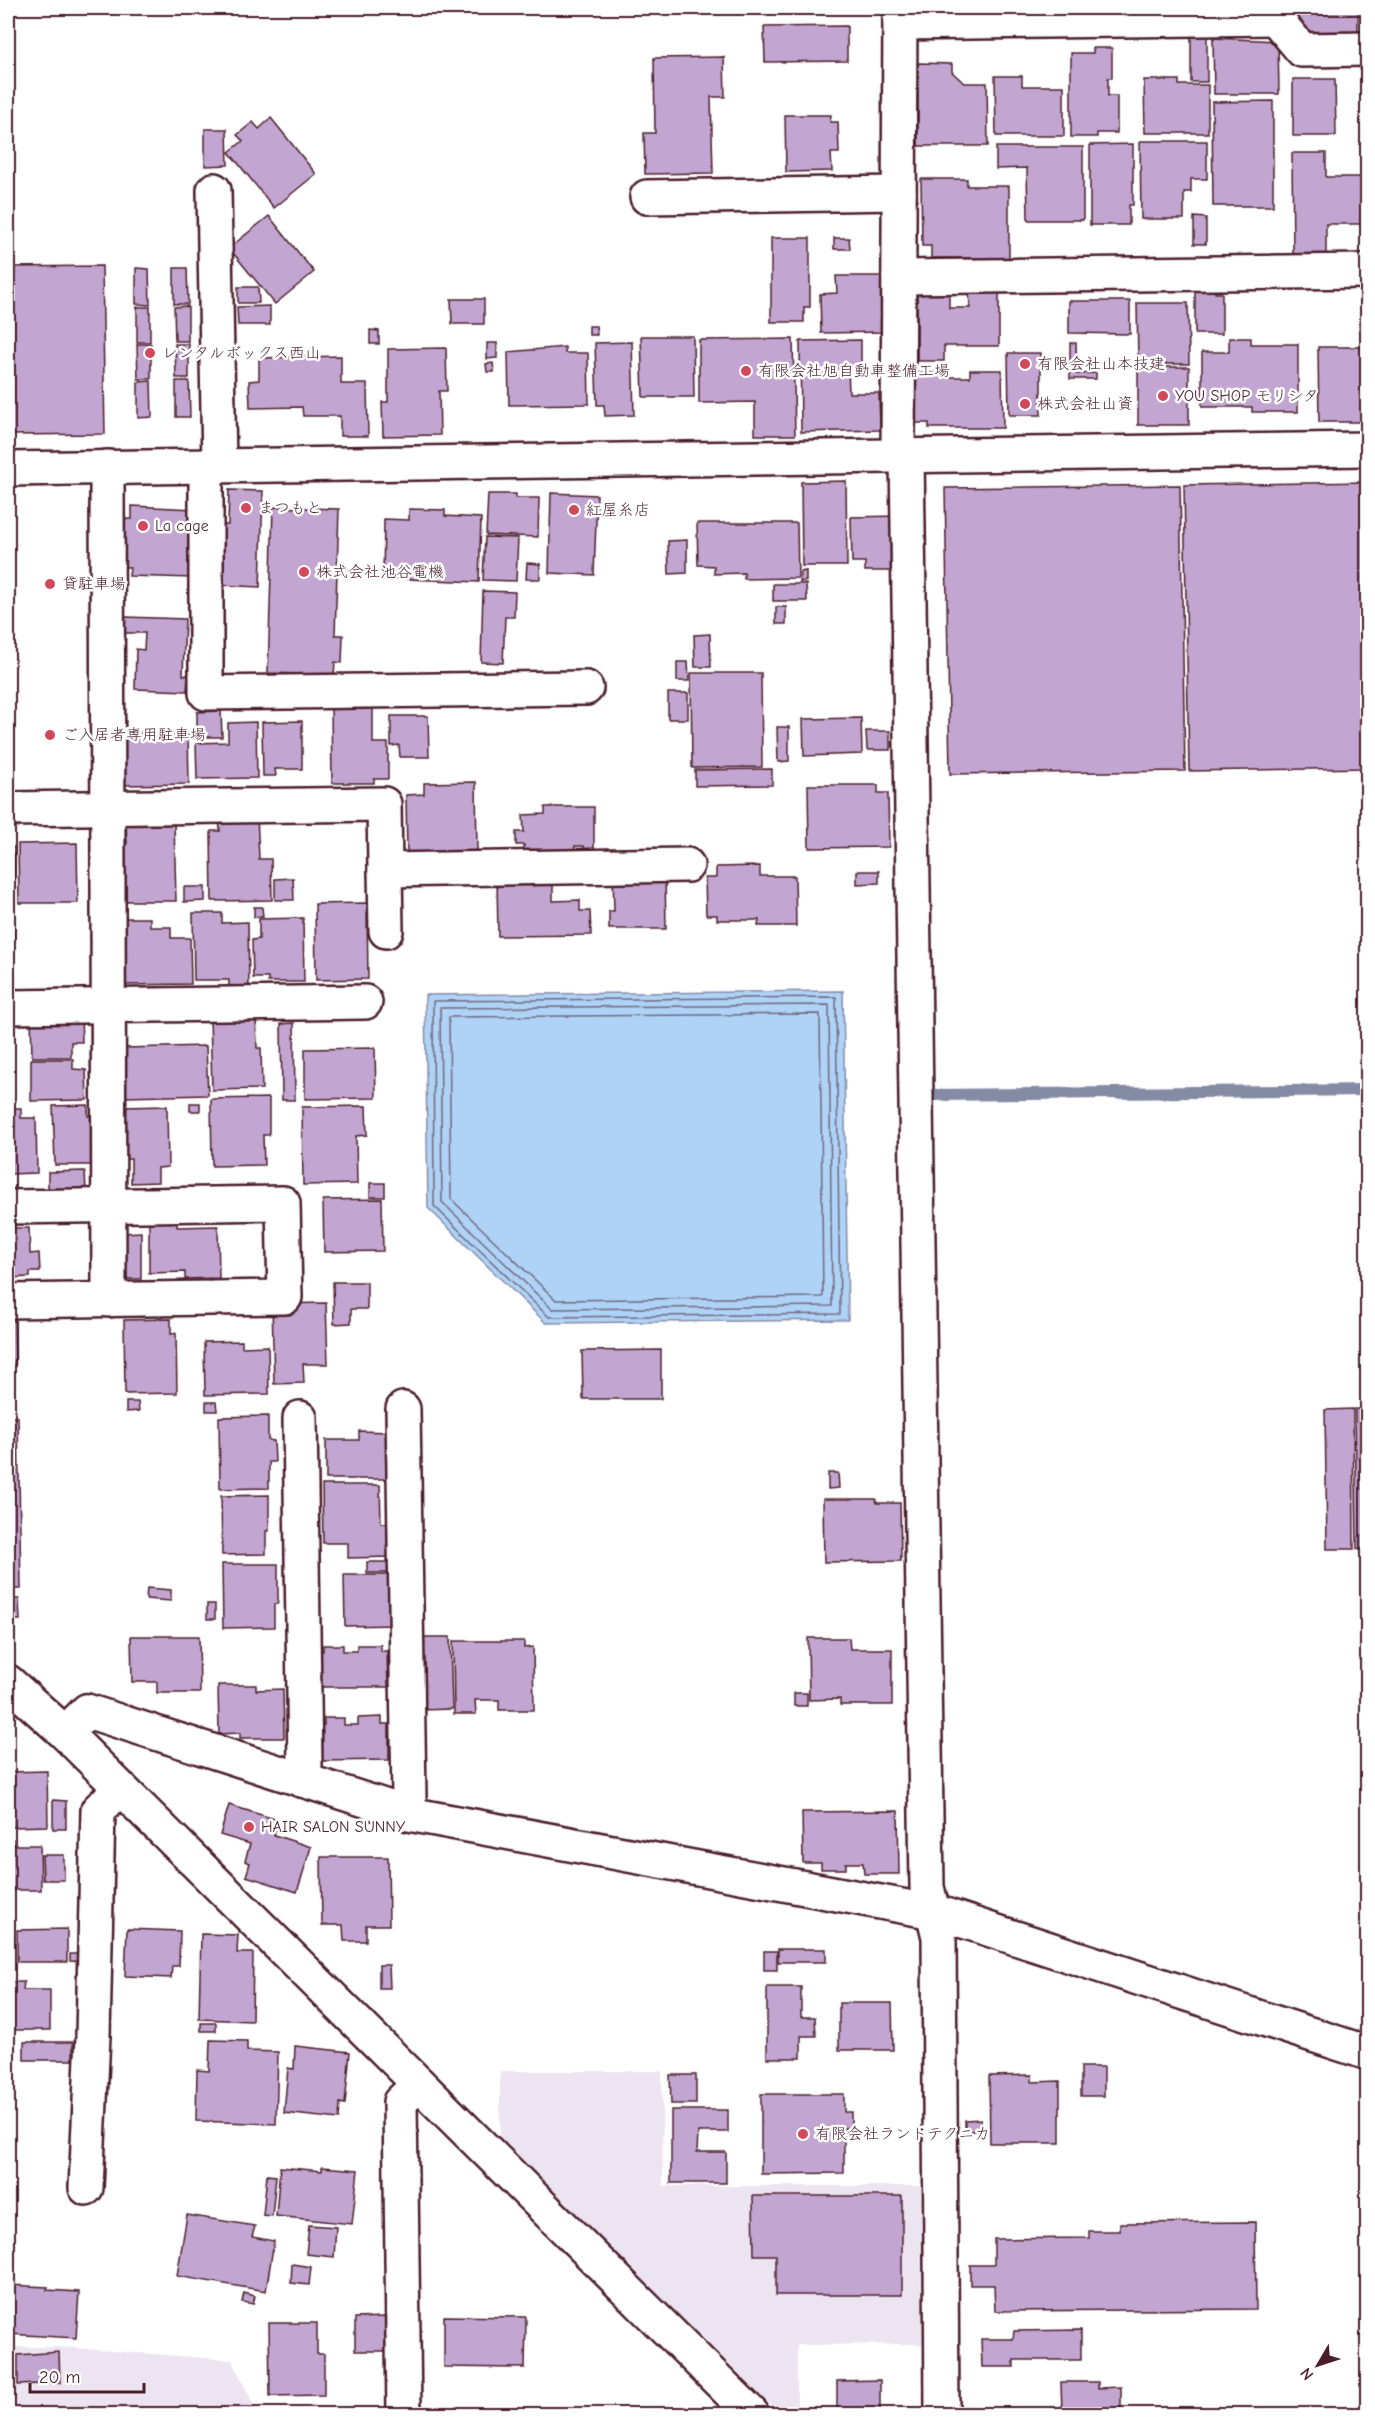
<svg xmlns="http://www.w3.org/2000/svg" width="1375" height="2422" font-family="'Comic Neue','Klee One',sans-serif">
<style>
.built{fill:#ede4f1}
.water{fill:#aed3f7;stroke:#868ba5;stroke-width:1.5}
.lines{fill:none;stroke-linecap:round;stroke-linejoin:round}
.shore{stroke:#72677d;stroke-width:1.5}
.stream{stroke:#868ba5;stroke-width:12}
.building{fill:#c3a5d1;stroke:#4a1f2b;stroke-width:1.5}
.minor-casing{stroke:#4a1f2b;stroke-width:38}
.minor{stroke:#fff;stroke-width:33}
.poi-dot{fill:#d1495b;stroke:#fff;stroke-width:2}
.labels{text-anchor:middle;dominant-baseline:central;stroke-width:5;stroke-linejoin:round;paint-order:stroke}
.poi-label{font-size:16px;fill:#4a1f2b;stroke:#fff;text-anchor:start}
</style>
<rect width="100%" height="100%" fill="#fff"/>
<filter id="ink" filterUnits="userSpaceOnUse"><feTurbulence type="fractalNoise" baseFrequency=".0167" numOctaves="2"/><feDisplacementMap in="SourceGraphic" scale="12" xChannelSelector="R" yChannelSelector="G"/><feConvolveMatrix kernelMatrix="1 2 1 2 8 2 1 2 1" color-interpolation-filters="sRGB"/></filter>
<g filter="url(#ink)">
<g class="built">
<path d="M500 2071H662L663 2186H921L922 2344 797 2345V2414H780L500 2138Z"/>
<path d="M8 2347H59L232 2360 258 2414H8Z"/>
</g>
<path class="water" d="M843 991 848 1320 546 1323 428 1208 425 995Z"/>
<g class="lines">
<g class="shore">
<path d="M836 997 840 1314 549 1317 434 1206 433 1001Z"/>
<path d="M829 1005 832 1306 552 1309 442 1202 440 1008Z"/>
<path d="M820 1014 823 1297 556 1300 451 1199 449 1017Z"/>
</g>
<path class="stream" d="M934 1095 1368 1090"/>
</g>
<g class="building">
<path d="M1287 8H1358V40L1304 41Z"/>
<rect x="1362" y="8" width="6" height="9"/>
<path d="M847 26V61L765 62 764 27Z"/>
<path d="M1207 29V82H1191V30Z"/>
<path d="M1213 38 1278 41 1279 94H1214Z"/>
<path d="M1093 48H1112V78H1108V96H1117V133H1097V137H1071V53H1093Z"/>
<path d="M724 57 725 97H711L713 173 645 174 644 133H655L654 58Z"/>
<path d="M918 63 952 64V72L964 83H987L988 146H918Z"/>
<path d="M995 76H1022V86H1064V136H996Z"/>
<path d="M1293 79H1335L1336 136H1293Z"/>
<path d="M1144 80H1179V85H1208V133H1145Z"/>
<path d="M1273 101V206H1213L1212 102Z"/>
<path d="M785 115H831L830 122H838L839 153H831L832 171 786 172Z"/>
<path d="M271 118 316 174 274 208 229 152 243 141 237 135 253 122 259 129Z"/>
<path d="M205 129H227L228 165 205 166Z"/>
<rect x="1366" y="139" width="2" height="56"/>
<path d="M1140 141H1207V179H1191V192H1184V219H1141Z"/>
<path d="M1133 144V205H1129V225H1090V145Z"/>
<path d="M996 147H1083V220H1028L1027 168 996 169Z"/>
<path d="M1292 153H1326V177H1361L1362 224H1326V254H1293Z"/>
<path d="M921 179H967V186H1009V258H931V246H922Z"/>
<path d="M269 216 314 272 275 304 229 248Z"/>
<path d="M1194 217 1206 218V244H1194Z"/>
<path d="M771 238H810V307H804V322H771Z"/>
<path d="M834 238H849L850 249H834Z"/>
<path d="M102 266 105 434 8 435V267Z"/>
<path d="M136 268 149 269 150 305 136 304Z"/>
<path d="M174 268H187L188 304H174Z"/>
<path d="M836 276H884L885 332 821 333 820 294 837 293Z"/>
<path d="M238 287H258L259 303H238Z"/>
<path d="M1195 287H1215V293H1222V334H1195Z"/>
<path d="M917 290 949 291V308H970L969 290H999V346H944V361H917Z"/>
<path d="M451 299H484V324H452Z"/>
<path d="M1069 301H1130V334L1069 333Z"/>
<path d="M1137 303H1188L1189 364H1138Z"/>
<path d="M188 306V341H175L174 307Z"/>
<path d="M270 306V325H238L237 307Z"/>
<rect x="137" y="307" width="13" height="35"/>
<path d="M589 326H596L597 335H589Z"/>
<path d="M370 330 379 331V344H370Z"/>
<path d="M641 336H693L694 397H643Z"/>
<path d="M1229 338H1251V344H1298V412H1252V407H1202V352H1229Z"/>
<path d="M793 339 795 435H755V402L699 403V340Z"/>
<path d="M861 340V366H848L849 393H879L880 430 801 432 800 341Z"/>
<path d="M632 342 634 415 605 416 604 405H597L595 343Z"/>
<path d="M487 343H497V358L487 359Z"/>
<path d="M1070 343H1076L1077 374 1096 373V379H1070Z"/>
<path d="M137 344H151V379H138Z"/>
<path d="M175 344H189V378H176Z"/>
<path d="M565 347V353H588L589 404 509 405 508 352Z"/>
<path d="M1318 347H1368V422H1319Z"/>
<path d="M446 348 447 391H439L440 435 383 436 382 402H388V349Z"/>
<path d="M1008 353H1041V415H1009Z"/>
<path d="M341 356V384H367L368 436H340V416H303L302 407 250 408 249 381 259 380V358Z"/>
<path d="M493 363 494 372H487L486 364Z"/>
<rect x="1138" y="367" width="51" height="58"/>
<path d="M970 370H1002L1003 428H929V423H916L915 373H948V377H970Z"/>
<path d="M151 381 152 417 138 418V382Z"/>
<path d="M176 381H189L190 417H176Z"/>
<path d="M846 481 847 566H802L801 482Z"/>
<path d="M1368 482V768L1189 771 1184 485Z"/>
<path d="M1180 485 1185 771 950 774 945 488Z"/>
<path d="M229 490 263 491 260 587 219 585 221 525H228Z"/>
<path d="M551 493 597 495 594 575 549 573Z"/>
<path d="M488 494H516V498H539L538 537 486 535Z"/>
<path d="M132 506 194 509 192 578 129 576 130 567H124L125 519H132Z"/>
<path d="M273 507 339 509 335 635H343L342 663 335 662 334 675 268 673Z"/>
<path d="M409 509 445 510V516L481 518 479 582 383 578 384 519 409 520Z"/>
<path d="M898 516V571H865V562H852L851 517Z"/>
<path d="M697 523H797L798 578 744 579V573L714 574V566L698 565Z"/>
<path d="M485 537 518 538 516 581 483 580Z"/>
<path d="M687 540V573L669 574 668 541Z"/>
<path d="M527 563 540 564V579H526Z"/>
<path d="M806 571V581L800 582V572Z"/>
<path d="M773 584H806L807 601H773Z"/>
<path d="M483 591 515 592 514 617H505L503 663 481 662Z"/>
<rect x="776" y="607" width="10" height="17"/>
<path d="M125 617 185 619 183 675H188L187 691 135 689 136 649 144 650 145 633H125Z"/>
<path d="M710 634 711 667H695L694 635Z"/>
<path d="M677 662H688L689 681H677Z"/>
<path d="M691 673H761L762 767 692 768Z"/>
<rect x="668" y="693" width="20" height="26"/>
<path d="M331 705H373V743H388V779H374V783H332Z"/>
<path d="M221 711 222 737H197V712Z"/>
<path d="M391 716H428L429 757H400L399 745 391 746Z"/>
<path d="M861 718 862 754 804 756 803 719Z"/>
<path d="M302 721V769H275L276 776H263L262 722Z"/>
<path d="M256 722 257 778 197 779 196 743 228 742V723Z"/>
<path d="M777 727H789V761L778 762Z"/>
<path d="M866 731H890V750H867Z"/>
<path d="M188 732 189 784 121 785 120 738H141V733Z"/>
<path d="M772 769V785L695 786V770Z"/>
<path d="M476 782 477 851 407 852 406 795 424 794V783Z"/>
<path d="M808 785H878V793H888L889 847 809 848Z"/>
<path d="M545 807H594V854H585L584 846H575V850L524 851V845H516V832H524L523 815 545 814Z"/>
<path d="M257 815 259 859H271L272 900 212 901 211 831H220L219 816Z"/>
<path d="M126 821H174L176 901H123L122 843H127Z"/>
<path d="M77 843 78 903H19L18 844Z"/>
<rect x="8" y="847" width="6" height="51"/>
<path d="M760 866V876H795L796 926H758L759 920H717V915H706L705 878H716V867Z"/>
<path d="M857 871H879V883L857 884Z"/>
<path d="M613 875H665L666 929H609V911H614Z"/>
<path d="M293 878 294 900H275V879Z"/>
<path d="M553 879V901L580 900V911H590L591 935 498 936 497 880Z"/>
<path d="M184 887H205V901L184 902Z"/>
<path d="M367 903 368 979 316 980 315 904Z"/>
<path d="M8 906H13L14 940 8 941Z"/>
<path d="M254 907H262L263 917H254Z"/>
<path d="M193 913H222V923L248 922 249 989H229V980H194Z"/>
<path d="M120 918H150V927H171V938H190L191 984 122 985Z"/>
<path d="M303 918 304 982H268V978H253L252 940 259 939V919Z"/>
<path d="M31 1016H81L82 1042H71V1057H32Z"/>
<path d="M210 1017H256L257 1048H261L262 1089 212 1090Z"/>
<path d="M294 1023 295 1100H282L281 1024Z"/>
<path d="M206 1046 208 1095 125 1097V1048Z"/>
<path d="M375 1048 376 1098 305 1099V1049Z"/>
<path d="M31 1059H73V1069L86 1070 87 1100 31 1101Z"/>
<path d="M269 1098V1135H263L264 1165 212 1166 211 1099Z"/>
<rect x="190" y="1103" width="10" height="8"/>
<path d="M88 1105V1116H94L95 1165H55L53 1106Z"/>
<path d="M167 1106 168 1167 158 1168V1182L131 1183V1159H124L123 1107Z"/>
<path d="M366 1106 367 1135 356 1136 357 1184 303 1185 302 1107Z"/>
<path d="M8 1108H21V1118H36L37 1173 8 1174Z"/>
<path d="M85 1171 86 1192 48 1193V1172Z"/>
<rect x="370" y="1183" width="15" height="14"/>
<path d="M382 1199 383 1251 324 1252 323 1200Z"/>
<path d="M177 1217V1227L218 1226 219 1278 185 1279V1272L149 1273V1218Z"/>
<path d="M8 1228H29L30 1254 39 1253 40 1272H30V1277L8 1278Z"/>
<path d="M141 1232V1279H123V1233Z"/>
<path d="M333 1282H367V1309H351V1323L334 1324Z"/>
<path d="M326 1303 328 1364H303L304 1383 274 1384 272 1304Z"/>
<path d="M8 1311H14L15 1364H10L11 1392H8Z"/>
<path d="M171 1319V1334L176 1333 177 1393 125 1394 124 1320Z"/>
<path d="M242 1341V1347L268 1346 269 1394 205 1395 204 1342Z"/>
<path d="M661 1350V1399H583L582 1351Z"/>
<path d="M126 1402H138L139 1411 126 1412Z"/>
<path d="M206 1402H216L217 1411H206Z"/>
<path d="M1353 1409 1354 1549H1327L1325 1410Z"/>
<path d="M1355 1409H1368V1549H1357Z"/>
<path d="M268 1416V1440L274 1441 275 1462H269V1488L220 1489 219 1417Z"/>
<path d="M8 1417H18L21 1589H8Z"/>
<path d="M359 1431 388 1432V1479H326V1440H359Z"/>
<path d="M828 1473H838L839 1488 828 1489Z"/>
<path d="M322 1485H380L381 1523H390L391 1557 348 1558V1543H323Z"/>
<path d="M269 1495V1531H266V1554L222 1555 221 1496Z"/>
<path d="M823 1499H876L877 1503H900L901 1561 824 1562Z"/>
<rect x="367" y="1562" width="24" height="11"/>
<path d="M222 1564H278V1604H274V1627L223 1628Z"/>
<path d="M344 1575H394V1625L345 1626Z"/>
<path d="M147 1588 171 1590V1601L146 1599Z"/>
<path d="M11 1599H19L20 1620H11Z"/>
<rect x="207" y="1604" width="8" height="15"/>
<path d="M131 1636H199L200 1693H157V1682H132Z"/>
<path d="M418 1637H450L452 1709 419 1710Z"/>
<path d="M808 1638H849L850 1649H892V1705H840V1699L809 1700Z"/>
<path d="M453 1641H524V1648L533 1647 534 1710H499V1700H475L476 1714H454Z"/>
<path d="M323 1645H343V1651H357V1645H381V1651H387L388 1687H319L318 1651H323Z"/>
<path d="M218 1685H256V1690L283 1689 284 1738H240V1733L219 1734Z"/>
<rect x="794" y="1693" width="13" height="13"/>
<path d="M382 1717V1724H389V1760L320 1761 319 1725H324V1718H344V1725H358V1718Z"/>
<path d="M47 1771 48 1826 12 1827V1820H8V1772Z"/>
<path d="M53 1800 66 1801V1829H53Z"/>
<path d="M229 1805 278 1820 274 1835 311 1847 297 1892 246 1876 250 1863 245 1861 250 1844 220 1835Z"/>
<path d="M898 1811 899 1874H864L863 1863H846V1869H821V1863H803L802 1812Z"/>
<path d="M8 1839H13V1845H40L41 1890H8Z"/>
<path d="M42 1855H64V1880H43Z"/>
<path d="M321 1857H388L389 1925H366V1941H344L343 1925H322Z"/>
<path d="M67 1929V1962H17V1930Z"/>
<path d="M127 1929 180 1931 179 1966H172L171 1978 125 1976Z"/>
<path d="M201 1934 238 1935 237 1953H253L252 2021 199 2019Z"/>
<rect x="778" y="1949" width="48" height="13"/>
<rect x="764" y="1951" width="13" height="19"/>
<path d="M70 1954H83L84 1962 70 1961Z"/>
<path d="M379 1965H389L390 1988H379Z"/>
<path d="M8 1982H24L23 1990H50V2030H8Z"/>
<path d="M767 1987H801V2017H815L816 2036H801V2058H767Z"/>
<path d="M839 2003H892L893 2050H839Z"/>
<rect x="201" y="2023" width="15" height="8"/>
<path d="M210 2040 247 2041V2051L278 2052 276 2124 196 2121 197 2070 209 2071Z"/>
<rect x="24" y="2042" width="49" height="18"/>
<path d="M295 2046 350 2052 345 2104 340 2103 339 2119 284 2113 288 2068 294 2069Z"/>
<rect x="1081" y="2067" width="23" height="29"/>
<path d="M670 2075H696V2104H671Z"/>
<path d="M1032 2075V2082L1060 2081V2143H990L989 2076Z"/>
<path d="M761 2094H844V2112H851V2128H844V2173L761 2174Z"/>
<path d="M671 2110H728V2132H698L697 2152H726V2183H671Z"/>
<path d="M981 2119 980 2131H965V2120Z"/>
<path d="M280 2167 322 2171V2167L358 2170 352 2224 276 2216Z"/>
<path d="M267 2175 276 2176 272 2216 263 2215Z"/>
<path d="M753 2196H902V2295H776V2255H754Z"/>
<path d="M187 2215 255 2226 252 2237 274 2241 266 2291 177 2276Z"/>
<path d="M1255 2222 1256 2309 995 2311 994 2285H970V2265H994V2239L1089 2238V2231H1120V2223Z"/>
<path d="M309 2225 336 2227 334 2257 306 2254Z"/>
<path d="M292 2264 311 2267 309 2285 291 2283Z"/>
<path d="M8 2285 48 2287 47 2290 79 2292 76 2338 8 2334Z"/>
<path d="M244 2293 255 2296 253 2304 242 2302Z"/>
<path d="M444 2316 526 2317 525 2368 444 2367Z"/>
<path d="M385 2317V2351H355V2318Z"/>
<path d="M269 2323H317V2354H324V2395L270 2396Z"/>
<path d="M1081 2330V2360H1014V2367H982L981 2339H1013L1014 2331Z"/>
<path d="M59 2352 60 2383 18 2385V2355Z"/>
<rect x="8" y="2353" width="2" height="61"/>
<path d="M880 2380V2414H837V2381Z"/>
<path d="M1061 2382H1098V2388L1121 2387V2414H1062Z"/>
</g>
<g class="lines">
<g class="minor-casing">
<g id="minor">
<path d="M1275 8V18L1302 50 1368 49"/>
<path d="M900 23 1275 18"/>
<path d="M214 190 219 466"/>
<path d="M647 197 899 193"/>
<path d="M899 277 1368 271"/>
<path d="M898 456 900 8"/>
<path d="M907 456 927 1887 939 1937 942 2414"/>
<path d="M206 466V693L586 688"/>
<path d="M107 467 109 1300"/>
<path d="M8 469 1368 449"/>
<path d="M8 809 384 804 386 931"/>
<path d="M385 870 687 865"/>
<path d="M8 1007 365 1002"/>
<path d="M8 1207 283 1203 285 1297 8 1301"/>
<path d="M403 1409 409 1799 405 1813"/>
<path d="M300 1418 305 1766 301 1780"/>
<path d="M8 1682 65 1733 752 2414"/>
<path d="M65 1733 87 1711 409 1814 939 1913 1368 2053"/>
<path d="M86 2188 93 2036 98 1810 120 1789"/>
<path d="M404 2414 400 2102 419 2084"/>
</g>
</g>
<use href="#minor" class="minor"/>
</g>
</g>
<g class="poi-dot">
<circle cx="150" cy="353" r="6"/>
<circle cx="1025" cy="364" r="6"/>
<circle cx="746" cy="371" r="6"/>
<circle cx="1163" cy="396" r="6"/>
<circle cx="1025" cy="404" r="6"/>
<circle cx="246" cy="508" r="6"/>
<circle cx="574" cy="510" r="6"/>
<circle cx="143" cy="526" r="6"/>
<circle cx="304" cy="572" r="6"/>
<circle cx="50" cy="584" r="6"/>
<circle cx="50" cy="735" r="6"/>
<circle cx="249" cy="1827" r="6"/>
<circle cx="803" cy="2134" r="6"/>
</g>
<g class="labels">
<g class="poi-label">
<text x="162" y="353">レンタルボックス西山</text>
<text x="1037" y="364">有限会社山本技建</text>
<text x="758" y="371">有限会社旭自動車整備工場</text>
<text x="1175" y="396">YOU SHOP モリシタ</text>
<text x="1037" y="404">株式会社山資</text>
<text x="258" y="508">まつもと</text>
<text x="586" y="510">紅屋糸店</text>
<text x="155" y="526">La cage</text>
<text x="316" y="572">株式会社池谷電機</text>
<text x="62" y="584">貸駐車場</text>
<text x="62" y="735">ご入居者専用駐車場</text>
<text x="261" y="1827">HAIR SALON SUNNY</text>
<text x="815" y="2134">有限会社ランドテクニカ</text>
</g>
</g>
<rect width="1375" height="2422" fill="none" stroke="#fff" stroke-width="30"/>
<rect x="15" y="15" width="1345" height="2392" fill="none" stroke="#4a1f2b" stroke-width="2" filter="url(#ink)"/>
<g transform="translate(1318 2365) rotate(231)" stroke="#ffffff" stroke-width="4.5" paint-order="stroke">
<path d="M0-4.5L10 22L0 15L-10 22Z" fill="#4a1f2b"/>
<text y="-9" font-size="16" font-weight="bold" text-anchor="middle" fill="#4a1f2b">N</text>
</g>
<path d="M30 2383v9h114v-9" fill="none" stroke="#4a1f2b" stroke-width="3"/>
<text x="39" y="2383" font-size="18" fill="#4a1f2b" stroke="#ffffff" stroke-width="4.5" paint-order="stroke">20 m</text>
</svg>
